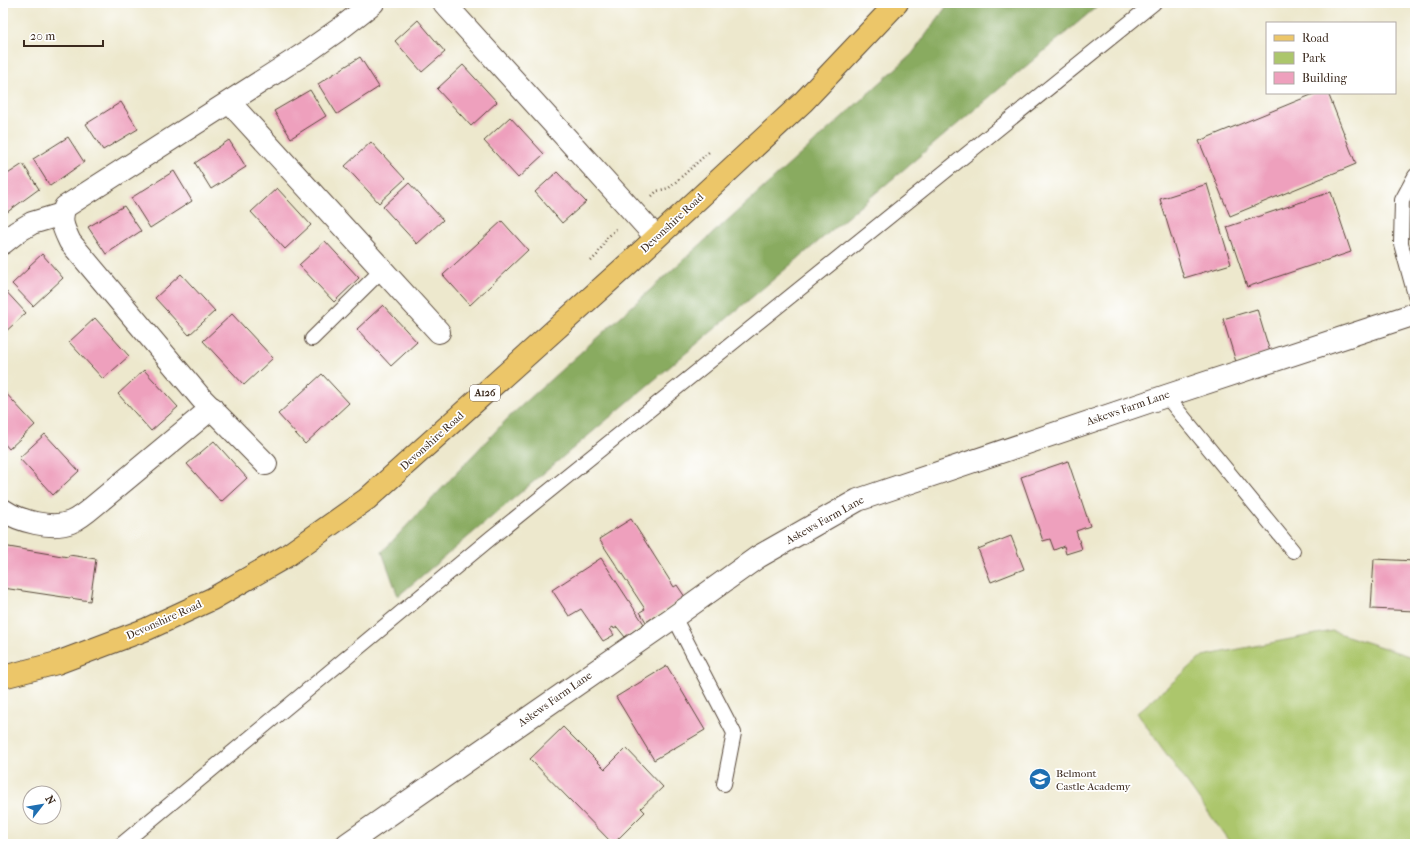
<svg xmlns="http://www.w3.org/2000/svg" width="1418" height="847" font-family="'IM FELL French Canon',serif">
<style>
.green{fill:#acc66c;stroke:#747845}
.forest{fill:#89ab60;stroke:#626a3f}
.building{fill:#eea0bd}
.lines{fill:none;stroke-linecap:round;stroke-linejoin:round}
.service-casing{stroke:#564638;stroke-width:16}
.minor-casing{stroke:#564638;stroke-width:24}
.primary-casing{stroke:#564638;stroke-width:24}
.path{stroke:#564638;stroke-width:2.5;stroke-dasharray:1 3;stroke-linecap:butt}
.service{stroke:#fff;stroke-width:14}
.minor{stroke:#fff;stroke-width:22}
.primary{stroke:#ecc669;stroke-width:22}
.labels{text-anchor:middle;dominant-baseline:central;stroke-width:3.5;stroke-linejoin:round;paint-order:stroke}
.shield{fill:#fff;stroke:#766a62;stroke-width:1}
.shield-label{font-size:10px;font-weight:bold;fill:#3b2a1e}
.street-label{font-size:11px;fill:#3b2a1e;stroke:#fff}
.poi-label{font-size:11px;fill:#3b2a1e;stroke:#fff;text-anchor:start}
</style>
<rect width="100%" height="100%" fill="#fff"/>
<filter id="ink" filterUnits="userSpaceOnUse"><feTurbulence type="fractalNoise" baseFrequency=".025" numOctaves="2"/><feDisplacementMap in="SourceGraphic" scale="8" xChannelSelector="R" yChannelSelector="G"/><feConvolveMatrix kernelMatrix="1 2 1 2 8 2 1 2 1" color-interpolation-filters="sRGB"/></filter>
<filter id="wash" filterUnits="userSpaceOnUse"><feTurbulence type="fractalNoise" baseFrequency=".012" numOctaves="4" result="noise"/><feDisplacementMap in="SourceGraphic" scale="16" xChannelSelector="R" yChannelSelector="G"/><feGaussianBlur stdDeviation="0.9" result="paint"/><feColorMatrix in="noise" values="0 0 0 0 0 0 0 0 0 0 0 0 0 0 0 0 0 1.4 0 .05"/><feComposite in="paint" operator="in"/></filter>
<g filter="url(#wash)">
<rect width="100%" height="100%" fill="#ede8cd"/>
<path class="green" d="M1332 631 1415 658V844H1231L1137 713 1203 656Z"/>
<path class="forest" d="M949 3H1101L398 596 382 552 509 417 912 54Z"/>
<g id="blocks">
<g class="building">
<path d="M418 20 445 52 422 72 395 41Z"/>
<path d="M360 57 379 87 337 114 318 84Z"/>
<path d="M463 65 497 102 471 126 437 89Z"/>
<path d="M310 90 326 116 291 138 274 111Z"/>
<path d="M1316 93H1328L1356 164 1230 216 1199 141Z"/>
<path d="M121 102 138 129 103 150 86 124Z"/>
<path d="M510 117 544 154 518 178 484 141Z"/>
<path d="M68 137 84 162 50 186 33 159Z"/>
<path d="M229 140 246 167 211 189 195 163Z"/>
<path d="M371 142 405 179 379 203 345 166Z"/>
<path d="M23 164 39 189 6 213 3 209V177Z"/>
<path d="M174 171 192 201 150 228 131 198Z"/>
<path d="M557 172 586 202 562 223 535 192Z"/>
<path d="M409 183 443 220 417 244 383 207Z"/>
<path d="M1207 184 1231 264 1184 278 1160 199Z"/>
<path d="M277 188 311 225 285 249 251 212Z"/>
<path d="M1331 192 1351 252 1247 287 1227 227Z"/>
<path d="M124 206 141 231 106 254 88 227Z"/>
<path d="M502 221 528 250 470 305 443 275Z"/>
<path d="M325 241 359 278 334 302 299 265Z"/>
<path d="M42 254 63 278 33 306 12 284 30 267 29 266Z"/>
<path d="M181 274 215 311 189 335 155 298Z"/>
<path d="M3 288 26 313 3 334Z"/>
<path d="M383 305 417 342 391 366 357 329Z"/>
<path d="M1257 309 1270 352 1236 362 1223 319Z"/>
<path d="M232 314 273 358 244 385 203 341Z"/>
<path d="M95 318 129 356 103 379 69 342Z"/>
<path d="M144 370 178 407 151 431 118 394Z"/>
<path d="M322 374 349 403 305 444 278 414Z"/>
<path d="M3 390 35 425 9 449 3 442Z"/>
<path d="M45 434 79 471 53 495 19 458Z"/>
<path d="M214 441 247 478 221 502 187 464Z"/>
<path d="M1068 461 1090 526 1076 531 1082 549 1066 554 1064 546 1054 550 1050 539 1043 541 1021 477Z"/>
<path d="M631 519 674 587 677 585 685 597 646 622 640 612 645 609 599 539Z"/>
<path d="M1011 536 1024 569 991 582 978 549Z"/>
<path d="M3 546 68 557 69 555 96 559 90 601 3 588Z"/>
<path d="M601 558 644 624 625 637 617 627 614 629 613 627 610 629 614 635 603 641 581 609 569 616 552 590Z"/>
<path d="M1374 559 1415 561V611L1371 609Z"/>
<path d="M667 666 705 730 654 760 616 697Z"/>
<path d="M563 727 605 769 626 748 663 787 641 808 645 812 613 844 530 759Z"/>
</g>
</g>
</g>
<g filter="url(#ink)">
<use href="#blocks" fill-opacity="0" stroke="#564638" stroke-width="1"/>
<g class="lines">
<g class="service-casing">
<g id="service">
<path d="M1415 176 1402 200 1401 244 1415 295"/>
<path d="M312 339 382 270"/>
<path d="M1166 396 1293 551"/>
<path d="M674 617 734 733 724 784"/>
<path d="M122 844 492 537 1154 3"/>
</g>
</g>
<g class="minor-casing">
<g id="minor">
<path d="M444 3 656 237"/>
<path d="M230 103 439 332"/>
<path d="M3 243 17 232 32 223 62 214"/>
<path d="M266 464 201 398 70 242C64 229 59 221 65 207L307 52 341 28 373 3"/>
<path d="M3 510C19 521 52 530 71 522 80 518 87 512 94 506L212 408"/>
<path d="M347 844 674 617 758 557 858 500 1166 396 1415 314"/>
</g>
</g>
<g class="primary-casing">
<path id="primary" d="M3 677 57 663 147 629 212 599 285 557 367 499 627 265 803 102 897 3"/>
</g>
<g class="path">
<path d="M652 196 657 191 669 188 709 152"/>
<path d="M591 261 597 255 607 238 616 229"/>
</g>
<use href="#service" class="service"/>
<use href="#minor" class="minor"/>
<use href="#primary" class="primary"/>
</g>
</g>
<defs>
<g id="school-disc" transform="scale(1.15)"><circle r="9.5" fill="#1f6fb2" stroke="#fff"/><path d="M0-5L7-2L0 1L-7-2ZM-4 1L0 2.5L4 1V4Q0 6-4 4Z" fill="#fff"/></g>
</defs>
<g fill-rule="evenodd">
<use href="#school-disc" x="1040" y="779"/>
</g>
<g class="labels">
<rect class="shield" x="470" y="385" width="30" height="16" rx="3"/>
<g class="shield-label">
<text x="485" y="393">A126</text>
</g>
<g class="street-label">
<text transform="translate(672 223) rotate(-43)">Devonshire Road</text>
<text transform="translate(1128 408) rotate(-19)">Askews Farm Lane</text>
<text transform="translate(432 441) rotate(-42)">Devonshire Road</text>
<text transform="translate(825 520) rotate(-29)">Askews Farm Lane</text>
<text transform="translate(164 620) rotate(-24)">Devonshire Road</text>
<text transform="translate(555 699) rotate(-35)">Askews Farm Lane</text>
</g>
<g class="poi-label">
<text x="1056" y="773">Belmont<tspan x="1056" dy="13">Castle Academy</tspan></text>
</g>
</g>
<rect width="1418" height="847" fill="none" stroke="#fff" stroke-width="16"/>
<rect x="1266" y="22" width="130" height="72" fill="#ffffff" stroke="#b1aaa5"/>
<rect x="1274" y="35" width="20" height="6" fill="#ecc669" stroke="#b1aaa5"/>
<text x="1302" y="42" font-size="12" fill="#3b2a1e">Road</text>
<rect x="1274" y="52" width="20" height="12" fill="#acc66c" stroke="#b1aaa5"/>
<text x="1302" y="62" font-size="12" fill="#3b2a1e">Park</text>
<rect x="1274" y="72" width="20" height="12" fill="#eea0bd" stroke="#b1aaa5"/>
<text x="1302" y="82" font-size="12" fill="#3b2a1e">Building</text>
<g transform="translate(42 805) rotate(59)"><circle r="19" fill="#ffffff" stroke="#b1aaa5"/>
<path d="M0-3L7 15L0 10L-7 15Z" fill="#1f6fb2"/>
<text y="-6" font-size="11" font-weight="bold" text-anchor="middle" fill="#3b2a1e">N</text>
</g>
<path d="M24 40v6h79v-6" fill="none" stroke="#3b2a1e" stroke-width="2"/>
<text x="30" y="40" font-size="12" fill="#3b2a1e" stroke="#ffffff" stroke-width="3" paint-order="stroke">20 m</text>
</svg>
